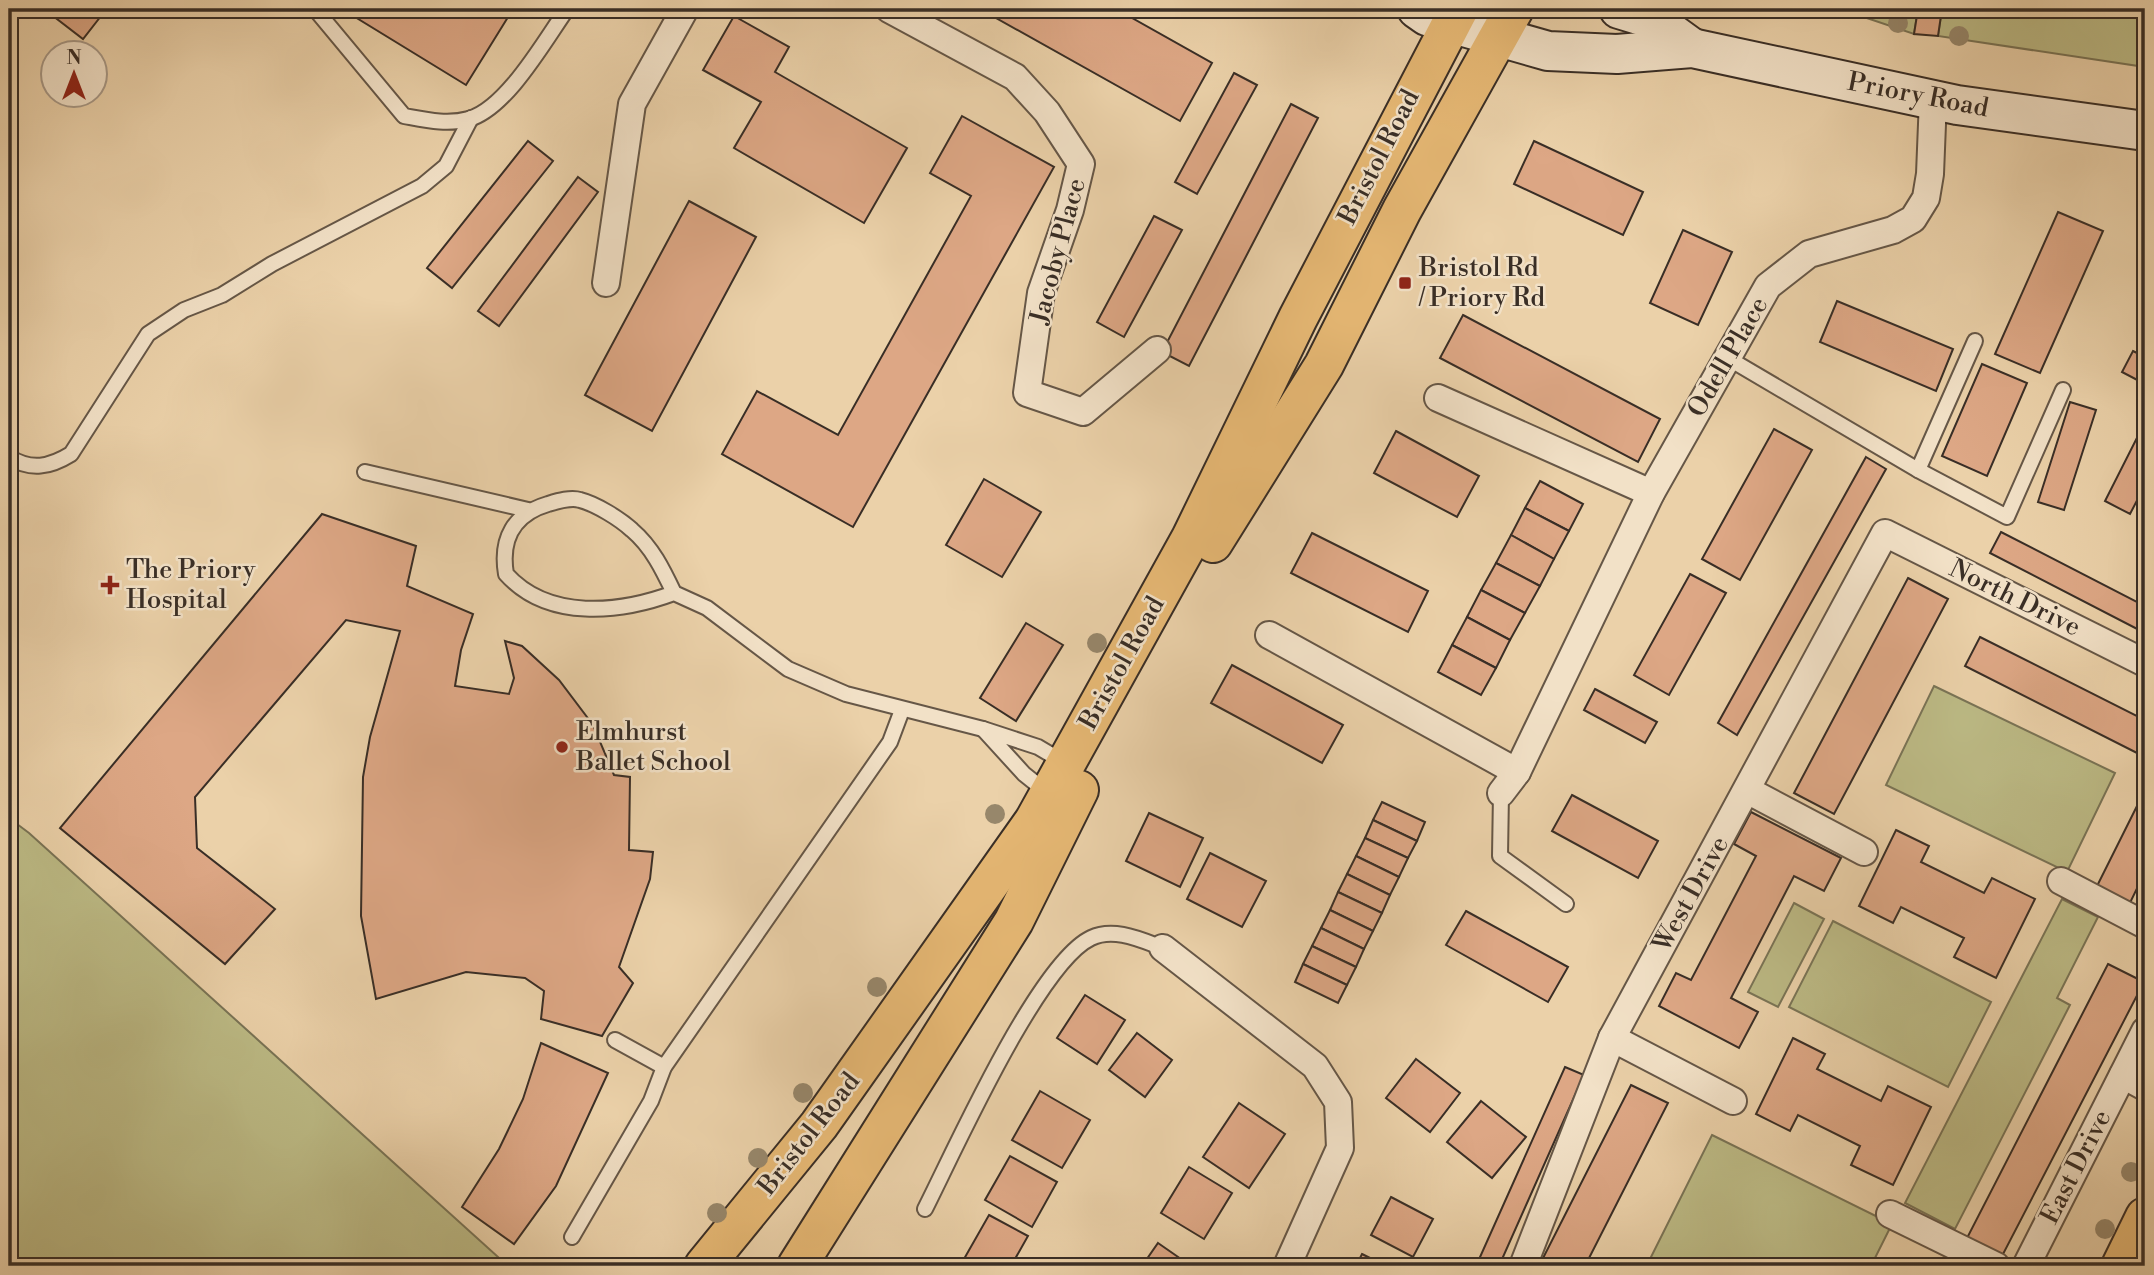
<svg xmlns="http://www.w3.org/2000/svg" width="2154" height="1275" font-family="'Libre Bodoni',serif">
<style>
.green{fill:#bcba85;stroke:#7a7456;stroke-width:2}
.building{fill:#dda785;stroke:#392e26;stroke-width:2}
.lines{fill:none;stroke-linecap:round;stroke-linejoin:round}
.lane-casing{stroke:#665747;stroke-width:18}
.street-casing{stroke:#665747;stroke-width:30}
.secondary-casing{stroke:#392e26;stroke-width:42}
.primary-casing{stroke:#392e26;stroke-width:42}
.highway-casing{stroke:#392e26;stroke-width:42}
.lane{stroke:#f2e1c7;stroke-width:14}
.street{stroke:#f2e1c7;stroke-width:26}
.secondary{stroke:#f2e1c7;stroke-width:38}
.primary{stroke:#e6b874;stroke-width:38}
.highway{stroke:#e6b874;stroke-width:38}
.tree{fill:#97876b}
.poi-dot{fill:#8f2418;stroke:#f2e1c7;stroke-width:2.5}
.labels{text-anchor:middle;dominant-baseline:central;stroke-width:5;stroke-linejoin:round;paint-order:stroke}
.street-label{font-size:26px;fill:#392e26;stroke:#f2e1c7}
.poi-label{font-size:26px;fill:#392e26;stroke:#f2e1c7;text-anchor:start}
</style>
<rect width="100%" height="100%" fill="#ebd1a9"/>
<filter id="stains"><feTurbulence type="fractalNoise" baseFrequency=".00286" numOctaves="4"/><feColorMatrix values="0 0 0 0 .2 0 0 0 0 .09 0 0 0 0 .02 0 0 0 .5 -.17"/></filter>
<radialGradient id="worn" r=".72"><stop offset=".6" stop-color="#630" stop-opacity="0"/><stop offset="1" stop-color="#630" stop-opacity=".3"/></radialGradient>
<g class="green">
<path d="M1840 9H1918L1914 34Z"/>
<path d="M1942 9H2145V67L1938 36Z"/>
<path d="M1934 686 2115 773 2067 872 1886 785Z"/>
<path d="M9 818 29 833 508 1266H9Z"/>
<path d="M2062 899 2098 917 2057 998 2070 1005 1955 1229 1905 1203Z"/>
<path d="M1794 903 1824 919 1778 1007 1748 992Z"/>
<path d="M1833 921 1991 1002 1948 1087 1789 1007Z"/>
<path d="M1712 1135 1892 1224 1871 1266H1659L1649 1261Z"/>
</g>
<g class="building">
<path d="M44 9H92L101 16 83 39Z"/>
<path d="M342 9H513L466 85Z"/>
<path d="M980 9H1116L1212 63 1180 121Z"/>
<path d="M1918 9H1942L1938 36 1914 34Z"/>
<path d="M734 16 789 47 775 72 907 148 864 223 734 148 761 102 703 70Z"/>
<path d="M1234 73 1257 85 1197 194 1175 182Z"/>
<path d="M1291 104 1318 118 1189 366 1162 352Z"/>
<path d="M962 116 1054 167 853 527 722 454 757 391 838 435 971 196 930 173Z"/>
<path d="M528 141 553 161 452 288 427 268Z"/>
<path d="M1534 141 1643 192 1623 235 1514 184Z"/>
<path d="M578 177 598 192 499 326 478 311Z"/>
<path d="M689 201 756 237 652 431 585 395Z"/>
<path d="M2058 212 2103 231 2040 373 1995 354Z"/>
<path d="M1154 216 1182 230 1124 337 1097 322Z"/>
<path d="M1683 230 1732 252 1698 325 1650 303Z"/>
<path d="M1837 301 1953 349 1936 391 1820 342Z"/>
<path d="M1463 315 1660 419 1638 462 1440 358Z"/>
<path d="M2133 351 2145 357V384L2122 372Z"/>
<path d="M1982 364 2027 383 1987 476 1942 456Z"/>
<path d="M2070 402 2096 410 2064 510 2038 502Z"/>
<path d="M2145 422V485L2130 514 2105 501Z"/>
<path d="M1774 429 1812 450 1740 580 1702 559Z"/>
<path d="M1396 431 1479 476 1457 517 1374 473Z"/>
<path d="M1866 457 1886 469 1737 735 1718 723Z"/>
<path d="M984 479 1041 512 1002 577 946 545Z"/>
<path d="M1540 481 1583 504 1569 531 1525 508Z"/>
<path d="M1525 508 1569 531 1554 559 1511 535Z"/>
<path d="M322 514 416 546 407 586 473 614 461 650 455 686 509 694 514 678 505 641 522 646 559 680 593 725 614 775 630 777 629 850 653 852 650 879 619 967 633 983 602 1036 541 1019 544 991 525 978 466 972 376 999 361 916 363 777 370 737 400 631 346 620 195 797 197 848 275 909 225 964 60 828Z"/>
<path d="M2001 532 2145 606V633L1990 553Z"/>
<path d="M1312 533 1428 591 1408 632 1291 573Z"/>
<path d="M1511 535 1554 559 1540 586 1496 563Z"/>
<path d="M1496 563 1540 586 1525 613 1481 590Z"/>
<path d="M1690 574 1726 593 1669 695 1634 675Z"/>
<path d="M1908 578 1948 599 1834 814 1794 793Z"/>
<path d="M1481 590 1525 613 1510 640 1467 617Z"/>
<path d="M1467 617 1510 640 1496 668 1452 645Z"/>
<path d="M1026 623 1063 645 1016 721 980 698Z"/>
<path d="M1980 637 2145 720V757L1965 666Z"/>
<path d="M1452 645 1496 668 1481 695 1438 672Z"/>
<path d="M1232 665 1343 725 1322 763 1211 703Z"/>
<path d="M1595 689 1657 722 1645 743 1584 710Z"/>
<path d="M2145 790V872L2127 909 2094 892Z"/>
<path d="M1572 795 1658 841 1638 878 1552 831Z"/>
<path d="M1382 802 1425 822 1417 841 1373 820Z"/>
<path d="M1751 812 1841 858 1824 891 1794 876 1731 998 1758 1012 1739 1048 1659 1006 1676 973 1691 980 1756 856 1734 844Z"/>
<path d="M1149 813 1203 838 1180 887 1126 861Z"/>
<path d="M1373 820 1417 841 1408 858 1365 838Z"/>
<path d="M1896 830 1929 846 1921 862 1984 893 1992 878 2035 899 1996 978 1954 957 1964 938 1901 907 1893 923 1859 906Z"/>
<path d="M1365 838 1408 858 1399 877 1356 856Z"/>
<path d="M1210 853 1266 881 1242 927 1187 899Z"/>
<path d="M1356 856 1399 877 1390 895 1347 874Z"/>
<path d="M1347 874 1390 895 1382 913 1338 892Z"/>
<path d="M1338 892 1382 913 1373 931 1330 910Z"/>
<path d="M1330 910 1373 931 1364 949 1321 928Z"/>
<path d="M1466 911 1568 967 1548 1002 1446 945Z"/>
<path d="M1321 928 1364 949 1356 967 1312 946Z"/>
<path d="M1312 946 1356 967 1347 985 1303 964Z"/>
<path d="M1303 964 1347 985 1338 1003 1295 982Z"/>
<path d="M2108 964 2144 982 2001 1258 1966 1240Z"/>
<path d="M1085 995 1125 1020 1097 1064 1057 1038Z"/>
<path d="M1137 1033 1172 1060 1145 1097 1109 1070Z"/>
<path d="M1793 1038 1825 1054 1817 1069 1881 1101 1888 1086 1931 1107 1893 1185 1851 1165 1860 1146 1798 1115 1790 1131 1756 1114Z"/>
<path d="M541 1043 608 1073 556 1186 514 1244 462 1207 499 1149 523 1099Z"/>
<path d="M1416 1059 1460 1093 1430 1132 1386 1098Z"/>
<path d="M1565 1067 1584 1075 1499 1266H1476Z"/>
<path d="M1631 1085 1668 1103 1585 1266H1539Z"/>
<path d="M1040 1091 1090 1120 1062 1168 1012 1140Z"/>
<path d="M1481 1101 1526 1137 1492 1178 1447 1142Z"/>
<path d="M1239 1103 1285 1134 1249 1188 1203 1157Z"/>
<path d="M1010 1156 1057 1182 1032 1227 985 1200Z"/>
<path d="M1189 1167 1232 1193 1204 1239 1161 1213Z"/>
<path d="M1391 1197 1433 1219 1413 1257 1371 1235Z"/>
<path d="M989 1215 1028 1236 1011 1266H960Z"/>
<path d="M1158 1243 1191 1266H1142Z"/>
<path d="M1362 1254 1386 1266H1356Z"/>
</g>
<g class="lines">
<g class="lane-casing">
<g id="lane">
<path d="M315 9 404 116C426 120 447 125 469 119 507 108 545 40 567 9"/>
<path d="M1726 357 1918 470 2007 517 2063 390"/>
<path d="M9 457C31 471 50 467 71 454L148 334 184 310 222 295 272 264 422 186 446 166 471 118"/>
<path d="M1918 470 1975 341"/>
<path d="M365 472 528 510"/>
<path d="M674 593C663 570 652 547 632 530 620 519 596 504 580 500 571 497 558 501 548 504 514 514 500 538 506 574 548 621 620 613 674 593L707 608 788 669 846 694 983 729"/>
<path d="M1501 793 1500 856 1566 904"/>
<path d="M1049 794 1024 774 983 729 1038 747 1065 763"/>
<path d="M615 1040 664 1067"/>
<path d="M925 1209C954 1152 1038 963 1091 938 1114 927 1141 940 1163 948"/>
<path d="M572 1237 651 1101 664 1067 890 742 902 710"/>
</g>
</g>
<g class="street-casing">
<g id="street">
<path d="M889 9 1015 77 1047 112 1081 164 1070 210 1041 293 1027 393 1083 412 1157 350"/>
<path d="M606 283 632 104 685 9"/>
<path d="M1438 398 1651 493"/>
<path d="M1269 635 1517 772"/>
<path d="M1747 790 1864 852"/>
<path d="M1501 793 1517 772 1651 493 1768 286 1809 254 1893 230 1913 219 1926 198 1930 174 1933 99"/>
<path d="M2061 881 2145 925"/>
<path d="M1163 948 1315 1066 1338 1102 1340 1148 1287 1266"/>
<path d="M1612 1038 1733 1101"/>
<path d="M2123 1075 2145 1087"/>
<path d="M1890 1214 1996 1266"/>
<path d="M1523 1266 1612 1038 1885 533 2145 663"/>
<path d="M2026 1266 2145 1031"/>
</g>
</g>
<g class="secondary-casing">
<g id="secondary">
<path d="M1417 9 1427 16 1450 23 1548 51 1617 54 1692 48 1957 105 2145 131"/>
<path d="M1619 9 1652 19 1692 48"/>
</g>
</g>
<g class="primary-casing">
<path id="primary" d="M2121 1266 2145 1217"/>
</g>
<g class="highway-casing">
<g id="highway">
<path d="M1213 543 1324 365 1402 210 1514 9"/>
<path d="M704 1266 819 1125 1034 821 1191 538 1298 318 1459 9"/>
<path d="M797 1266 1014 921 1079 790"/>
</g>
</g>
<use href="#lane" class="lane"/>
<use href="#street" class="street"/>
<use href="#secondary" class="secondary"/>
<use href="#primary" class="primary"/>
<use href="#highway" class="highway"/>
</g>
<g class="tree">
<circle cx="1898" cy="23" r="10"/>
<circle cx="1959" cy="36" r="10"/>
<circle cx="1097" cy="643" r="10"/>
<circle cx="995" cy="814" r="10"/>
<circle cx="877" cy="987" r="10"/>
<circle cx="803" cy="1093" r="10"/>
<circle cx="758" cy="1158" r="10"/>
<circle cx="2131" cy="1172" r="10"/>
<circle cx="717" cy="1213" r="10"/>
<circle cx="2105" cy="1229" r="10"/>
</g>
<g class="poi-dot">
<rect x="1398" y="276" width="14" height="14" rx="3.5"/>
<path d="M106.5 574.5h7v7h7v7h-7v7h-7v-7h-7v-7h7z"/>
<circle cx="562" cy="747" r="7"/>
</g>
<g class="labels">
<g class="street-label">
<text transform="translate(1918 95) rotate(11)">Priory Road</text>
<text transform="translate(1379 157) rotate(-63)">Bristol Road</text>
<text transform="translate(1058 251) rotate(-75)">Jacoby Place</text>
<text transform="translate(1728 357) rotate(-60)">Odell Place</text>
<text transform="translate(2015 598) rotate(26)">North Drive</text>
<text transform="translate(1122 663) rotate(-61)">Bristol Road</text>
<text transform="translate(1691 894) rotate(-61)">West Drive</text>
<text transform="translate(809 1134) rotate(-52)">Bristol Road</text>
<text transform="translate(2076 1167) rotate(-63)">East Drive</text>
</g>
<g class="poi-label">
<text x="1419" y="268">Bristol Rd<tspan x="1419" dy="30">/ Priory Rd</tspan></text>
<text x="126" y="570">The Priory<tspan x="126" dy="30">Hospital</tspan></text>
<text x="576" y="732">Elmhurst<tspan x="576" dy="30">Ballet School</tspan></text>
</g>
</g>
<rect width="2154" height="1275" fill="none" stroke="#ebd1a9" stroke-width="35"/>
<rect x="10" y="10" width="2133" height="1254" fill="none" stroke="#392e26" stroke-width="3.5"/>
<rect x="18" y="18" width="2119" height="1240" fill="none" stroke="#392e26" stroke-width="2"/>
<g transform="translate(74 74)"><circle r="33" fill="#f2e1c7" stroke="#a89987" stroke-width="2"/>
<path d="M0-5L12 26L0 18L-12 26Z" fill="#8f2418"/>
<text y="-10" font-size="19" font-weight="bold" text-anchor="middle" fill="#392e26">N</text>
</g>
<rect width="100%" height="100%" filter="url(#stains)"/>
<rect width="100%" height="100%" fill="url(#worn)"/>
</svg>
